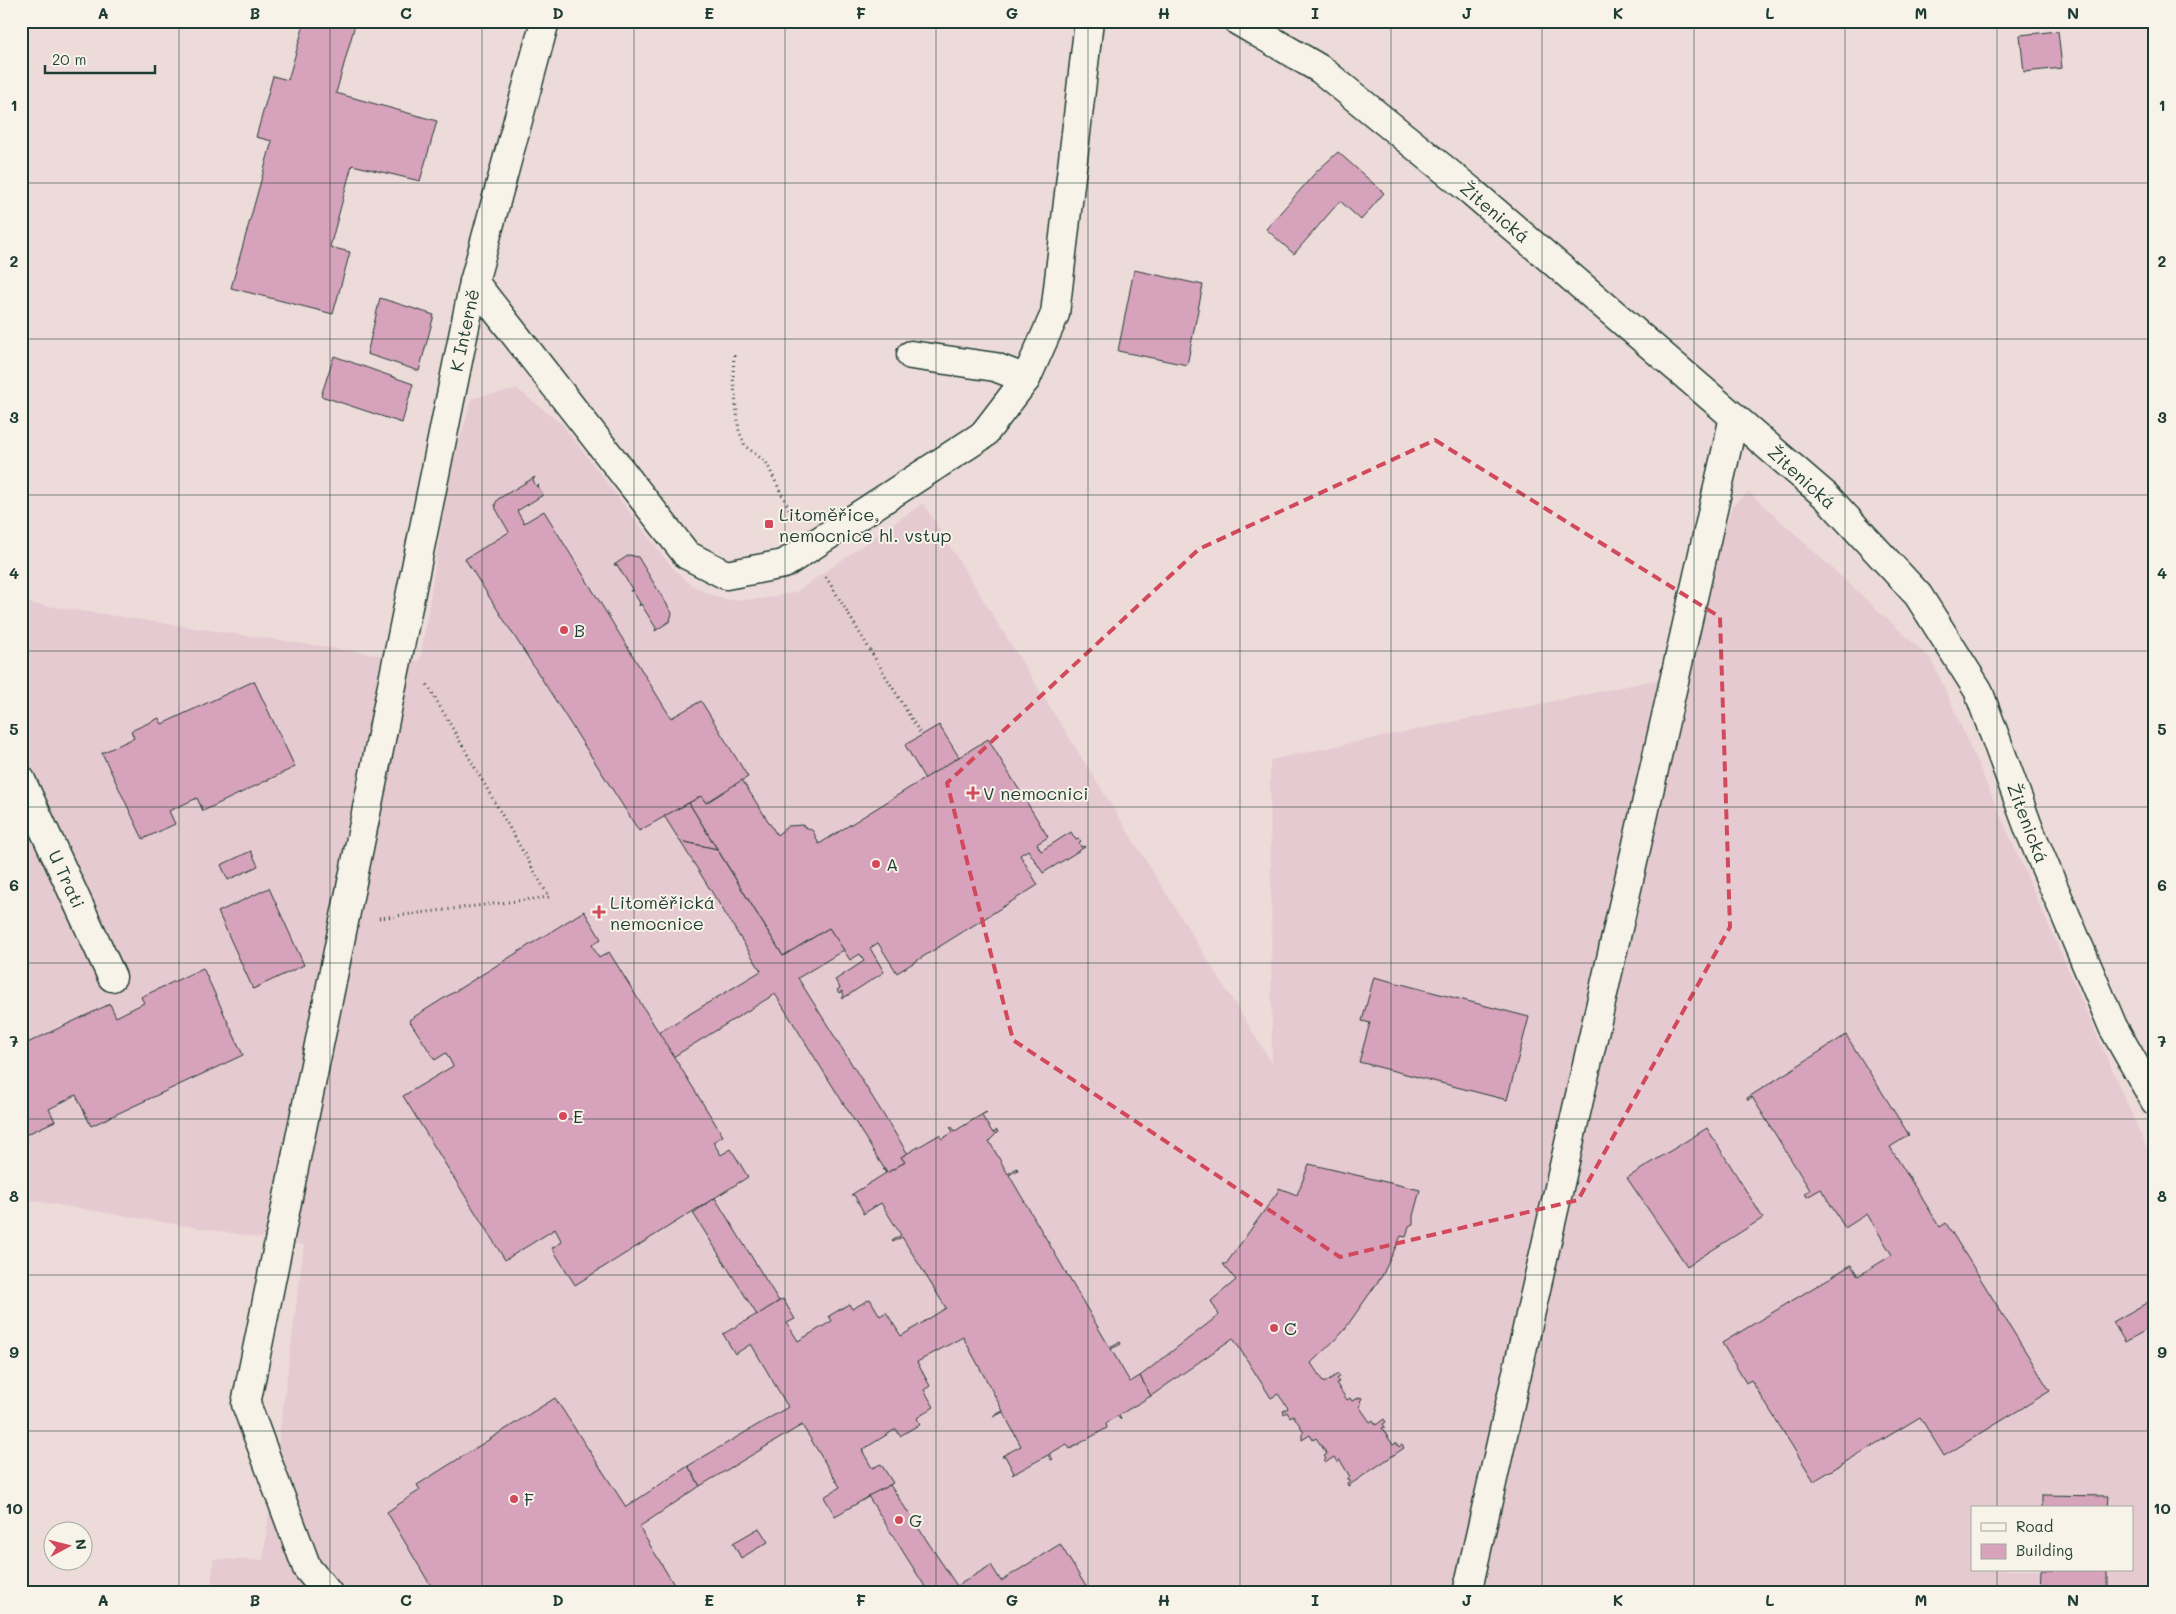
<svg xmlns="http://www.w3.org/2000/svg" width="2176" height="1614" font-family="Mali,sans-serif">
<style>
.built{fill:#e6cad1;fill-rule:evenodd}
.building{fill:#d7a2bb;stroke:#1f3d34}
.lines{fill:none;stroke-linecap:round;stroke-linejoin:round}
.minor-casing{stroke:#1f3d34;stroke-width:31}
.path{stroke:#1f3d34;stroke-width:3;stroke-dasharray:1 4;stroke-linecap:butt}
.minor{stroke:#f7f3e8;stroke-width:28}
.marked{fill:none;stroke:#d1495b;stroke-width:4;stroke-dasharray:10 6;stroke-linejoin:round}
.grid{fill:none;stroke:#1f3d34;stroke-width:1;stroke-opacity:0.55}
.poi-dot{fill:#d1495b;stroke:#f7f3e8;stroke-width:2}
.labels{text-anchor:middle;dominant-baseline:central;stroke-width:4;stroke-linejoin:round;paint-order:stroke}
.street-label{font-size:18px;fill:#1f3d34;stroke:#f7f3e8}
.poi-label{font-size:18px;fill:#1f3d34;stroke:#f7f3e8;text-anchor:start}
.neatline{fill:none;stroke:#1f3d34;stroke-width:2}
.grid-label{font-size:16px;text-anchor:middle;font-weight:bold;fill:#1f3d34}
</style>
<rect width="100%" height="100%" fill="#eddbda"/>
<filter id="ink" filterUnits="userSpaceOnUse"><feTurbulence type="fractalNoise" baseFrequency=".02" numOctaves="2"/><feDisplacementMap in="SourceGraphic" scale="10" xChannelSelector="R" yChannelSelector="G"/><feConvolveMatrix kernelMatrix="1 2 1 2 8 2 1 2 1" color-interpolation-filters="sRGB"/></filter>
<g filter="url(#ink)">
<path class="built" d="M517 389 562 424 671 566 691 585 710 594 729 600 762 599 796 592 923 503 1272 1063 1270 760 1684 674 1732 506 1749 492 1932 660 2155 1167V1593H211L213 1559 263 1560 304 1245 21 1199V602L420 661 450 472 472 398ZM1972 1508H2132V1570H1972Z"/>
<g class="building">
<path d="M305 21H356L336 93 437 121 420 181 352 165 330 247 350 252 333 314 231 288 272 141 256 137 273 76 288 80Z"/>
<path d="M2058 31 2062 68 2024 72 2020 35Z"/>
<path d="M1338 152 1384 193 1361 220 1340 201 1294 254 1266 229 1316 172Z"/>
<path d="M1134 270 1203 285 1187 365 1118 351Z"/>
<path d="M380 298 434 315 419 371 367 354Z"/>
<path d="M334 356 413 384 402 423 321 396Z"/>
<path d="M535 477 533 480 536 486 539 485 538 486 543 495 517 511 524 523 544 511 671 718 701 701 748 777 706 803 701 796 639 831 465 559 509 532 496 509 495 504 498 499Z"/>
<path d="M629 555 638 557 672 613 670 621 655 631 656 628 641 604 639 606 640 603 632 590 630 592 632 589 617 565H614Z"/>
<path d="M254 681 295 767 203 811 197 798 169 811 175 824 143 839 102 753 134 738 131 731 159 718 162 724Z"/>
<path d="M939 725 959 757 925 779 905 745Z"/>
<path d="M988 739 1048 837 1037 844 1041 851 1071 832 1076 840 1079 839 1081 841 1079 843 1081 847 1084 846 1085 847 1043 873 1028 850 1020 855 1038 885 897 973 878 943 870 948 884 972 842 999 844 995 842 991 839 993 837 990 840 988 835 980 864 961 860 954 850 960 829 928 783 956 689 803 701 796 706 803 742 780 777 835 788 826 802 825 813 831 819 844Z"/>
<path d="M689 803 717 849 680 841 664 816Z"/>
<path d="M680 841 717 849 783 956 829 928 844 950 798 978 908 1154 901 1157 905 1162 887 1173 775 994 673 1057 658 1033 761 971Z"/>
<path d="M251 851 258 866 228 880 221 865Z"/>
<path d="M269 888 304 965 253 989 218 912Z"/>
<path d="M584 911 601 939 592 945 599 958 609 952 723 1136 713 1142 721 1155 731 1149 748 1177 575 1285 552 1248 562 1242 555 1229 505 1260 403 1096 453 1066 446 1053 435 1060 409 1020Z"/>
<path d="M203 968 243 1055 91 1126 76 1095 49 1109 55 1121 21 1137V1046L110 1004 116 1017 144 1003 141 997Z"/>
<path d="M1374 977 1529 1017 1507 1100 1359 1062 1370 1023 1362 1021Z"/>
<path d="M1846 1035 1909 1135 1890 1147 1940 1227 1946 1223 2050 1391 1944 1456 1920 1417 1814 1481 1751 1380 1746 1383 1722 1343 1851 1265 1858 1276 1892 1255 1867 1214 1845 1228 1821 1189 1807 1197 1805 1193 1810 1190 1752 1097 1748 1100 1747 1098Z"/>
<path d="M986 1112 987 1113 982 1116 993 1133 997 1130 998 1132 989 1141 1008 1174 1017 1168 1018 1170 1009 1175 1110 1348 1120 1342 1121 1344 1111 1349 1130 1382 1140 1376 1151 1396 1119 1415 1121 1420 1117 1416 1106 1423 1107 1428 1070 1449 1067 1444 1049 1454 1053 1459 1051 1460 1048 1455 1012 1475 1014 1473 1005 1456H1002L1021 1446 1003 1412 993 1417V1416L1003 1411 963 1337 917 1362 930 1386 924 1390 934 1407 917 1418 920 1424 900 1436 896 1429 862 1450 872 1468 881 1464 893 1483 835 1516 824 1497 840 1487 802 1425 700 1486 688 1466 788 1407 751 1344 735 1354 723 1334 783 1299 795 1319 787 1323 798 1341 832 1321 829 1316 849 1304 852 1309 870 1299 880 1316 886 1312 901 1336 946 1308 902 1237 893 1242 892 1241 901 1235 881 1203 863 1214V1211L854 1195H851L886 1173 883 1169 887 1173 905 1162 901 1157 939 1135 942 1139 953 1132 950 1127H952L955 1131Z"/>
<path d="M1707 1128 1763 1218 1687 1266 1627 1178Z"/>
<path d="M1309 1164 1420 1190 1413 1216V1224L1409 1226 1406 1237 1401 1236 1382 1276 1342 1333 1311 1363 1324 1383 1338 1374 1340 1377 1337 1379 1339 1382 1336 1383 1347 1400 1350 1398 1352 1401 1361 1397 1362 1399 1360 1401 1362 1404 1359 1406 1370 1422 1373 1420 1376 1425 1384 1419 1386 1422 1383 1424 1385 1427 1382 1428 1393 1445 1396 1443 1399 1447 1402 1445 1404 1448 1348 1486 1347 1483 1350 1481 1347 1479 1350 1477 1340 1460 1337 1462 1334 1457 1325 1463 1324 1461 1326 1459 1324 1456 1327 1454 1316 1438 1313 1440 1310 1435 1302 1440V1433L1304 1432 1293 1415 1290 1417 1287 1412 1284 1414 1283 1411 1288 1408 1278 1394 1271 1398 1233 1338 1151 1396 1140 1376 1219 1315 1211 1301 1236 1280 1223 1264H1226L1279 1190V1188L1297 1195Z"/>
<path d="M715 1198 779 1301 757 1315 693 1213Z"/>
<path d="M2148 1302 2155 1313V1325L2125 1342 2113 1322Z"/>
<path d="M555 1398 626 1507 688 1466 700 1486 639 1527 679 1593H435L387 1512 420 1490 417 1485Z"/>
<path d="M890 1485 957 1586 991 1565 1001 1581 1060 1544 1090 1593H929L868 1496Z"/>
<path d="M2042 1495 2109 1496 2108 1508H2042Z"/>
<path d="M759 1528 768 1542 741 1558 733 1543Z"/>
<path d="M2041 1570H2107V1593H2040Z"/>
</g>
<g class="lines">
<g class="minor-casing">
<g id="minor">
<path d="M1238 21 1320 69 1471 191 1827 497 1918 595 1978 690 2029 829 2113 1027 2155 1101"/>
<path d="M474 282 687 555 726 575 784 564 983 435 1026 379 1055 314 1089 21"/>
<path d="M911 355 995 367 1026 379"/>
<path d="M21 780 112 977"/>
<path d="M328 1593 307 1568 246 1404 474 282 545 21"/>
<path d="M1467 1593 1734 417"/>
</g>
</g>
<g class="path">
<path d="M734 355 733 377 739 431 745 446 766 462 794 519"/>
<path d="M826 577 920 733"/>
<path d="M379 918 549 897 426 682"/>
</g>
<use href="#minor" class="minor"/>
</g>
</g>
<path class="marked" d="M1435 440 1720 617 1730 927 1578 1200 1340 1257 1013 1040 947 783 1199 549Z"/>
<path class="grid" d="M179 21V1593M330 21V1593M482 21V1593M634 21V1593M785 21V1593M936 21V1593M1088 21V1593M1240 21V1593M1391 21V1593M1542 21V1593M1694 21V1593M1845 21V1593M1997 21V1508M21 183H2155M21 339H2155M21 495H2155M21 651H2155M21 807H2155M21 963H2155M21 1119H2155M21 1275H2155M21 1431H2155M1997 1570V1593"/>
<g class="poi-dot">
<rect x="764" y="519" width="10" height="10" rx="2.5"/>
<circle cx="564" cy="630" r="5"/>
<path d="M970.5 785.5h5v5h5v5h-5v5h-5v-5h-5v-5h5z"/>
<circle cx="876" cy="864" r="5"/>
<path d="M596.5 904.5h5v5h5v5h-5v5h-5v-5h-5v-5h5z"/>
<circle cx="563" cy="1116" r="5"/>
<circle cx="1274" cy="1328" r="5"/>
<circle cx="514" cy="1499" r="5"/>
<circle cx="899" cy="1520" r="5"/>
</g>
<g class="labels">
<g class="street-label">
<text transform="translate(1495 212) rotate(40)">Žitenická</text>
<text transform="translate(464 330) rotate(-78)">K Interně</text>
<text transform="translate(1802 477) rotate(42)">Žitenická</text>
<text transform="translate(2028 823) rotate(69)">Žitenická</text>
<text transform="translate(67 879) rotate(65)">U Trati</text>
</g>
<g class="poi-label">
<text x="779" y="514">Litoměřice,<tspan x="779" dy="21">nemocnice hl. vstup</tspan></text>
<text x="574" y="630">B</text>
<text x="983" y="793">V nemocnici</text>
<text x="886" y="864">A</text>
<text x="610" y="902">Litoměřická<tspan x="610" dy="21">nemocnice</tspan></text>
<text x="573" y="1116">E</text>
<text x="1284" y="1328">C</text>
<text x="524" y="1499">F</text>
<text x="909" y="1520">G</text>
</g>
</g>
<rect width="2176" height="1614" fill="none" stroke="#f7f3e8" stroke-width="55"/>
<rect x="1971" y="1506" width="162" height="65" fill="#f7f3e8" stroke="#a1aaa0"/>
<rect x="1981" y="1523" width="25" height="8" fill="#f7f3e8" stroke="#a1aaa0"/>
<text x="2016" y="1532" font-size="15" fill="#1f3d34">Road</text>
<rect x="1981" y="1544" width="25" height="15" fill="#d7a2bb" stroke="#a1aaa0"/>
<text x="2016" y="1556" font-size="15" fill="#1f3d34">Building</text>
<g transform="translate(68 1546) rotate(83)"><circle r="24" fill="#f7f3e8" stroke="#a1aaa0"/>
<path d="M0-4L9 19L0 12L-9 19Z" fill="#d1495b"/>
<text y="-8" font-size="14" font-weight="bold" text-anchor="middle" fill="#1f3d34">N</text>
</g>
<path d="M45 65v8h110v-8" fill="none" stroke="#1f3d34" stroke-width="2.5"/>
<text x="52" y="65" font-size="15" fill="#1f3d34" stroke="#f7f3e8" stroke-width="4" paint-order="stroke">20 m</text>
<rect x="28" y="28" width="2120" height="1558" class="neatline"/>
<g class="grid-label">
<text x="103" y="19">A</text>
<text x="255" y="19">B</text>
<text x="406" y="19">C</text>
<text x="558" y="19">D</text>
<text x="709" y="19">E</text>
<text x="861" y="19">F</text>
<text x="1012" y="19">G</text>
<text x="1164" y="19">H</text>
<text x="1315" y="19">I</text>
<text x="1467" y="19">J</text>
<text x="1618" y="19">K</text>
<text x="1770" y="19">L</text>
<text x="1921" y="19">M</text>
<text x="2073" y="19">N</text>
<text x="14" y="111">1</text>
<text x="2162" y="111">1</text>
<text x="14" y="267">2</text>
<text x="2162" y="267">2</text>
<text x="14" y="423">3</text>
<text x="2162" y="423">3</text>
<text x="14" y="579">4</text>
<text x="2162" y="579">4</text>
<text x="14" y="735">5</text>
<text x="2162" y="735">5</text>
<text x="14" y="891">6</text>
<text x="2162" y="891">6</text>
<text x="14" y="1047">7</text>
<text x="2162" y="1047">7</text>
<text x="14" y="1202">8</text>
<text x="2162" y="1202">8</text>
<text x="14" y="1358">9</text>
<text x="2162" y="1358">9</text>
<text x="14" y="1514">10</text>
<text x="2162" y="1514">10</text>
<text x="103" y="1606">A</text>
<text x="255" y="1606">B</text>
<text x="406" y="1606">C</text>
<text x="558" y="1606">D</text>
<text x="709" y="1606">E</text>
<text x="861" y="1606">F</text>
<text x="1012" y="1606">G</text>
<text x="1164" y="1606">H</text>
<text x="1315" y="1606">I</text>
<text x="1467" y="1606">J</text>
<text x="1618" y="1606">K</text>
<text x="1770" y="1606">L</text>
<text x="1921" y="1606">M</text>
<text x="2073" y="1606">N</text>
</g>
</svg>
